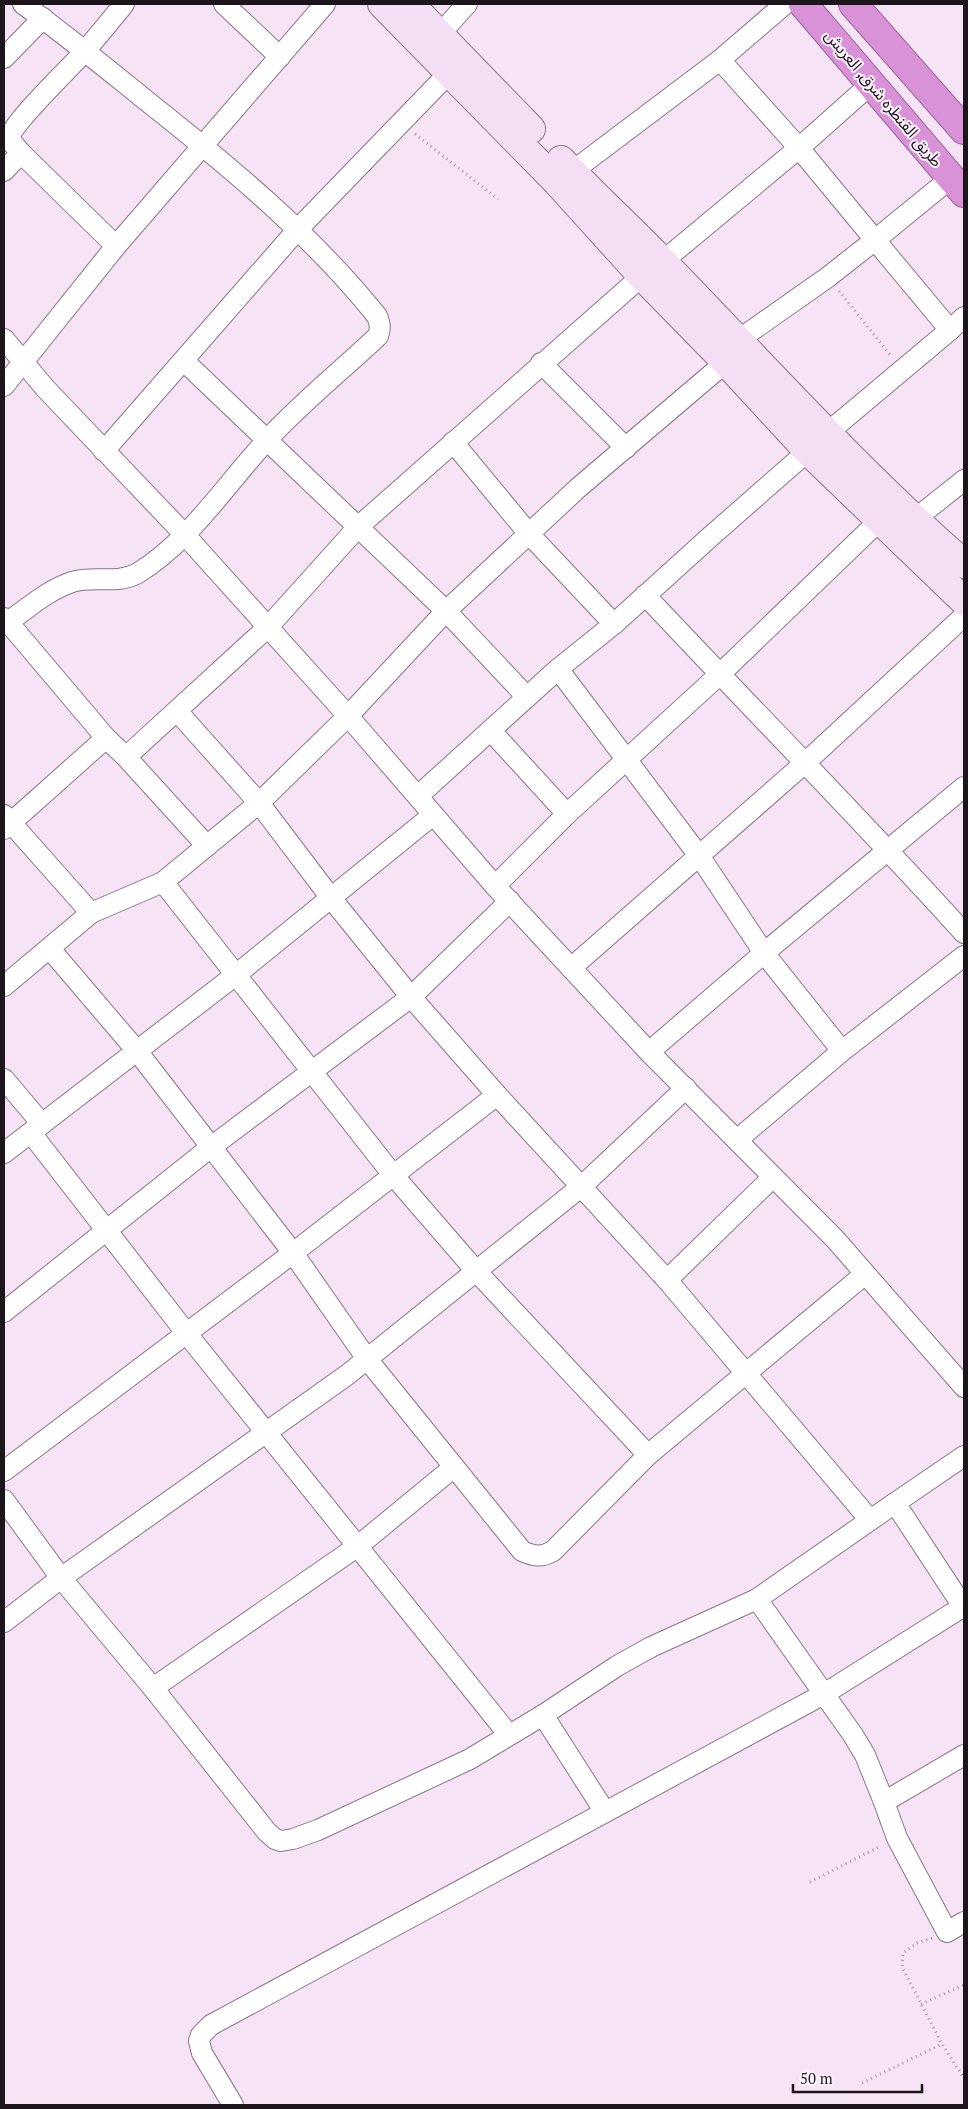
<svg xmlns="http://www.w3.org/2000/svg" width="968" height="2109" font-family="'PT Serif','Noto Sans Arabic',serif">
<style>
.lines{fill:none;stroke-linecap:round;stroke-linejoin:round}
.street-casing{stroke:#887787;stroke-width:22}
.secondary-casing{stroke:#887787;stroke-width:30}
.highway-casing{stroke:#976695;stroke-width:30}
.path{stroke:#a495a3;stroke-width:3;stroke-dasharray:1 4;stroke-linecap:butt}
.street{stroke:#fff;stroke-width:20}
.secondary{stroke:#f4def3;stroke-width:28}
.highway{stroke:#d991d7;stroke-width:28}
.labels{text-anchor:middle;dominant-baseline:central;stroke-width:4;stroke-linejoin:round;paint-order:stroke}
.street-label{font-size:16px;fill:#1c151b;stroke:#fef3fe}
</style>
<rect width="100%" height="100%" fill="#f6e3f5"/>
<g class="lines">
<g class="street-casing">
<g id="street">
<path d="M224 4 280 57"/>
<path d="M439 35 467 4"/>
<path d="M4 58 43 18"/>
<path d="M720 60 785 4"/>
<path d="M872 83 799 148 875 240 951 178"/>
<path d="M4 171 21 153"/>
<path d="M561 180 720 60 799 148 662 262"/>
<path d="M116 246 21 153 9 139C11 124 71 67 85 51 98 36 111 20 124 4"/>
<path d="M950 330 964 317"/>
<path d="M4 339 45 388 185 535 348 716 495 886 649 1052 835 1239 964 1387"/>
<path d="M737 341 828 277 875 240 950 330 826 434"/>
<path d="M184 361 446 611 527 697"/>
<path d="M541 363 626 448"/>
<path d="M4 386 116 246 325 4"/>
<path d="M453 442 529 534 614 624"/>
<path d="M104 451 298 229 449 73"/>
<path d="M914 520 964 480"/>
<path d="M645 595C751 708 860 818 964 933"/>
<path d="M4 618 8 622C28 608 48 590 72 582 95 575 117 585 138 573 190 541 226 484 267 440 301 403 341 371 378 336 381 328 380 324 377 316 311 234 230 167 148 102 107 69 66 35 23 4"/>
<path d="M8 622 106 738 126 757 207 846"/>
<path d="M558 669 700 857 764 953 842 1051"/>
<path d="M177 711 259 803 331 898 411 997 497 1095 667 1280 870 1520"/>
<path d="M491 731 567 814"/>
<path d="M126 757 268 627 358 527 642 276"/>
<path d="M418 796 558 669 614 624 710 537 808 451"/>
<path d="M4 815 91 913 163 882 259 803 348 716 446 611 578 488 726 362"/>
<path d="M4 829 106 738"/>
<path d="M163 882 393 1175 476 1271 648 1455"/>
<path d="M495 886 567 814 719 675 880 520"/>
<path d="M50 949 137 1051 293 1253 367 1359 522 1551C533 1556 541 1558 553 1551L648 1455 865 1274"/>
<path d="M571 968 806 762 964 616"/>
<path d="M4 986 91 913"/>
<path d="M649 1052 764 953 964 787"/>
<path d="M4 1079 42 1124"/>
<path d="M31 1133 187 1334 509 1735"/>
<path d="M737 1140 842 1051 964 956"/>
<path d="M4 1153 237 974 433 815"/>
<path d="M667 1280 773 1177"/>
<path d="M4 1312 211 1147 411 997 510 901"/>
<path d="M964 1456 895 1503 964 1608"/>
<path d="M4 1471 293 1253 497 1095"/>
<path d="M4 1500 61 1578 153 1688 267 1832 275 1839 281 1841 293 1839 318 1830 470 1759 543 1715 617 1666 651 1647 757 1599 895 1503"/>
<path d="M757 1599 853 1735 865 1755 884 1802"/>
<path d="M4 1622 61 1578 347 1375 582 1186 686 1088"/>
<path d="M153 1688 358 1546 454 1467"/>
<path d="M543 1715 605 1812"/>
<path d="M964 1755 884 1802 897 1838 947 1932 964 1922"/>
<path d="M233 2105 202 2053 199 2041 201 2035 211 2025 824 1694 964 1606"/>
</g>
</g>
<g class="secondary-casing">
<g id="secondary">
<path d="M382 4 557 182 642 276 726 362 808 451 964 601"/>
<path d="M410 4 531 129"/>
<path d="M561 160C594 195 629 227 663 262 762 364 857 470 964 564"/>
</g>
</g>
<g class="highway-casing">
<g id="highway">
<path d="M803 4 964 193"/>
<path d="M853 4 964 130"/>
</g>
</g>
<g class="path">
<path d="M415 134 498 199"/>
<path d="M839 291 891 356"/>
<path d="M810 1882 881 1846"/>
<path d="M932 1938 917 1943 903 1953 902 1967 942 2044 964 2078"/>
<path d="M921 2004 964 1985"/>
<path d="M862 2083 942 2044"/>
</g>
<use href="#street" class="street"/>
<use href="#secondary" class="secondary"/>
<use href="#highway" class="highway"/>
</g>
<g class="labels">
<g class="street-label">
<text transform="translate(884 98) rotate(50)">طريق القنطره شرق, العريش</text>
</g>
</g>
<rect width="968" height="2109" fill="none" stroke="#1c151b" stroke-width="10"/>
<path d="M793 2084v8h129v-8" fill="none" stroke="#1c151b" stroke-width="2.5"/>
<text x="800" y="2084" font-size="15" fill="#1c151b" stroke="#fef3fe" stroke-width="4" paint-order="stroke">50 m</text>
</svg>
